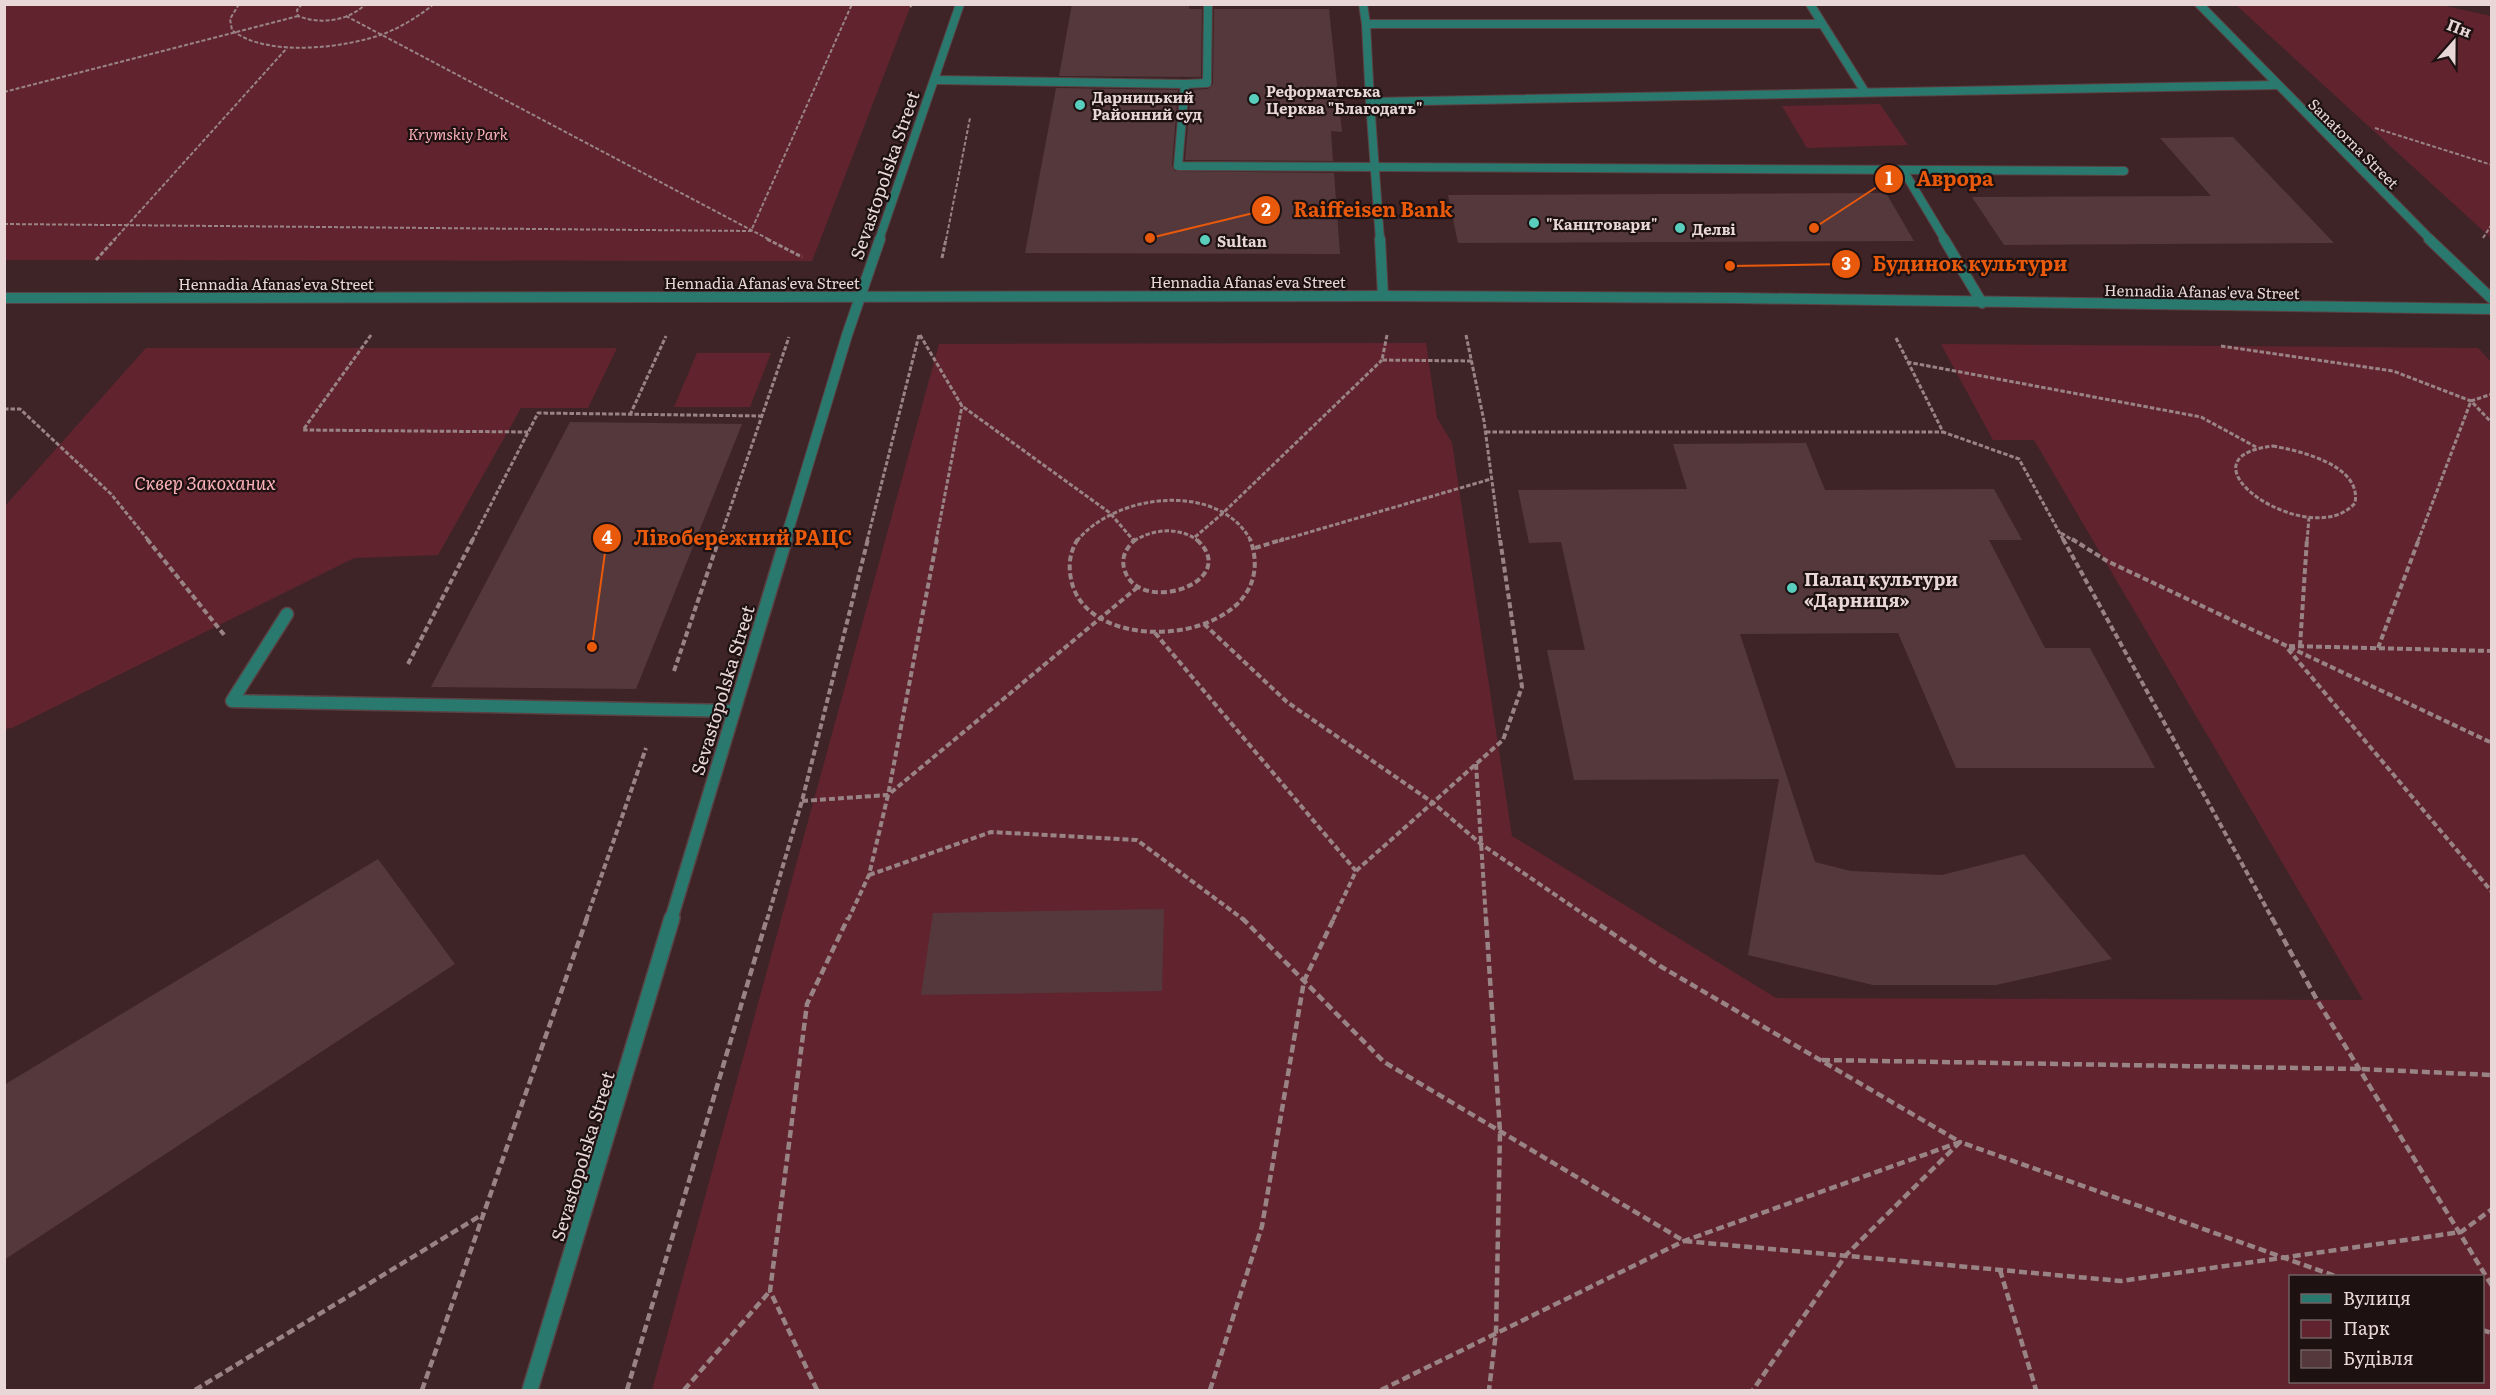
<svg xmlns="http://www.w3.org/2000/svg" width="2496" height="1395" font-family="Literata,serif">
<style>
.green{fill:#61242e;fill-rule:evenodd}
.building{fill:#54383b}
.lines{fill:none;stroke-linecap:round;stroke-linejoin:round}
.service-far2-casing{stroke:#5a4143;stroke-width:10}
.service-far1-casing{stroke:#5a4143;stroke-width:12}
.service-casing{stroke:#5a4143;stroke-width:15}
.minor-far3-casing{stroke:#5a4143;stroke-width:10}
.minor-far2-casing{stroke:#5a4143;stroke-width:12}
.minor-far1-casing{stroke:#5a4143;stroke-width:15}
.minor-casing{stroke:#5a4143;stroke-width:18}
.path-far3{stroke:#998385;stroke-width:2;stroke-dasharray:4 2;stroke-linecap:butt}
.path-far2{stroke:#998385;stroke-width:3;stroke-dasharray:4.5 2;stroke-linecap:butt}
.path-far1{stroke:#998385;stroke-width:4;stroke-dasharray:6 3;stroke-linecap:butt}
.path{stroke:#998385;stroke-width:4.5;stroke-dasharray:8 4;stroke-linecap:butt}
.service-far2{stroke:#29796e;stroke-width:8}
.service-far1{stroke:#29796e;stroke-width:10}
.service{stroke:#29796e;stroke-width:12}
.minor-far3{stroke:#29796e;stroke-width:8}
.minor-far2{stroke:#29796e;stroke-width:10}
.minor-far1{stroke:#29796e;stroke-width:12}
.minor{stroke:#29796e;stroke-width:15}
.poi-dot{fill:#5acebd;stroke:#1d1112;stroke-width:2}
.labels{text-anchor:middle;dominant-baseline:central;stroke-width:4.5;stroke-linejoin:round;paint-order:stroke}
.far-poi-label{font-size:15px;font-weight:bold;fill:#e9d7d8;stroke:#1d1112;text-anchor:start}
.far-park-label{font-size:15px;font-style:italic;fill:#fbb1b8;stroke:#1d1112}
.far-street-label{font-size:15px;fill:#e9d7d8;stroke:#1d1112}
.street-label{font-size:18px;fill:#e9d7d8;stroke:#1d1112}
.park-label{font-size:18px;font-style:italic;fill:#fbb1b8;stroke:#1d1112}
.poi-label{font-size:18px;font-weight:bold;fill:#e9d7d8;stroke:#1d1112;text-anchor:start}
.leader{fill:none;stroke:#e8590c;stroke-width:2}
.callout-dot{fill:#e8590c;stroke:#1d1112;stroke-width:2}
.mark-label{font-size:18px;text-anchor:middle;font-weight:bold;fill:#fff}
.callout-label{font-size:20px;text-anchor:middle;font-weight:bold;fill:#e8590c;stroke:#1d1112;stroke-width:4.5;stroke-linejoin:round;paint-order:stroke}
</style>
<rect width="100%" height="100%" fill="#3f2427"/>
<g class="green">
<path d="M5 4H911V5L812 261 5 260Z"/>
<path d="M2441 5 2491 16V238L2236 5Z"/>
<path d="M1880 104 1908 145 1807 148 1782 106Z"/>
<path d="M1426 343 1437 418 1452 443 1512 836 1776 998 2363 1000 2034 440H1993L1941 344 2478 348 2491 362V1390H652L939 344ZM2290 1276H2482V1382H2290Z"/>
<path d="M146 348H617L588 408H521L438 555 354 558 12 728 5 729V506Z"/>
<path d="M697 353H771L750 407H674Z"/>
</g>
<g class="building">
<path d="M1072 4H1189V9H1202L1201 77 1059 76Z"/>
<path d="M1214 9H1329L1342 132 1331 131 1333 161 1185 160 1191 90 1208 89 1213 84Z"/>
<path d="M1056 88 1178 90 1172 165 1175 171 1334 173 1340 254 1025 253Z"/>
<path d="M2233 137 2334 243 2004 245 1972 197 2211 196 2160 138Z"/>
<path d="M1886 193 1914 241 1458 243 1448 195Z"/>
<path d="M570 422 742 424 636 689 431 687Z"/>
<path d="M1806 443 1825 490 1994 489 2022 540H1989L2045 648H2090L2155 768H1956L1898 633 1740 634 1815 862 1851 871 1942 875 2024 854 2112 959 1996 985H1873L1748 955 1779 779 1574 780 1547 650H1585L1561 542 1529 543 1518 490 1687 489 1673 444Z"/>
<path d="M378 859 455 964 4 1260V1085Z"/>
<path d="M1164 909 1162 991 921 995 933 913Z"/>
</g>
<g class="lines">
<g class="service-far2-casing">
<g id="service-far2">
<path d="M1363 4 1366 24"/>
<path d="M1810 4 1865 92"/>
<path d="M936 80 1185 84 1178 166 2124 171"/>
<path d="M1185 84 1207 83 1208 4"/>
<path d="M1370 102 1366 24H1822"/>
<path d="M1903 170 1945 240"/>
<path d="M1380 240 1370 102 2277 85"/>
</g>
</g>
<g class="service-far1-casing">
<g id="service-far1">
<path d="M1380 239 1383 296"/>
<path d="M1944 239 1982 303"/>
</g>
</g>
<g class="service-casing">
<path id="service" d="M287 614 232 701 734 711"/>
</g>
<g class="minor-far3-casing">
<g id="minor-far3">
<path d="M2199 4 2431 240"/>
<path d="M879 240 960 4"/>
</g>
</g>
<g class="minor-far2-casing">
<g id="minor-far2">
<path d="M2429 239 2492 299"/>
<path d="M4 298 1383 296 1737 298 2492 309"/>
<path d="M785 541 847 335 880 239"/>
</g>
</g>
<g class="minor-far1-casing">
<path id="minor-far1" d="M671 920 786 539"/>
</g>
<g class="minor-casing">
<path id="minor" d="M530 1390 672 918"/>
</g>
<g class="path-far3">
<path d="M239 4 230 19 232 30C266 58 347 48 386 33 403 26 419 16 434 4"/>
<path d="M302 4 297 10 298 16C321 25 348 21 366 4"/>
<path d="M909 4 912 8"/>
<path d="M346 16 770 240"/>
<path d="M4 92 298 16"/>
<path d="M2375 128 2492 165"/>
<path d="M4 224 751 231 852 4"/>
<path d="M2483 238 2492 224"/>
<path d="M114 240 287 48"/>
<path d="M946 240 970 118"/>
</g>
<g class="path-far2">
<path d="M767 239 802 257"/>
<path d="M942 258 946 239"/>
<path d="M96 260 115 239"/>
<path d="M371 335 303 430 528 432"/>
<path d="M920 335 962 406 1110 513 1134 541"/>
<path d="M1387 335 1382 360 1473 361"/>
<path d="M1466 335 1484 421 1500 541"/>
<path d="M1896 338 1943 432 2019 459 2064 541"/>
<path d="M2221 346 2393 371 2471 401 2492 423"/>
<path d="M1907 362 2201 417 2256 447"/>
<path d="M4 409H20L111 494 149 541"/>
<path d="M630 415 666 336"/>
<path d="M1486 432H1943"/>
<path d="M2273 446C2300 451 2362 465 2355 503 2311 554 2169 458 2273 446Z"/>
<path d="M2061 533 2074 541"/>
<path d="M1195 537 1223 513 1382 360"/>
<path d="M472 541 538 413 762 416"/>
<path d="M719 541 789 337"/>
<path d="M867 541 919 335"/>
<path d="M936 541 962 406"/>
<path d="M1077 541C1114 494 1219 480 1251 541"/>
<path d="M1134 541C1152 529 1180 526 1198 541"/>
<path d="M1279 541 1491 479"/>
<path d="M2307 541 2309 518"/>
<path d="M2418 541 2471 401 2492 394"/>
</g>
<g class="path-far1">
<path d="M147 539 225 636"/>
<path d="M1078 539C1070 551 1068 565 1071 579 1087 665 1288 642 1250 539"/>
<path d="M1136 539C1127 547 1121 556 1124 568 1136 618 1245 582 1196 539"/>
<path d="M2063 539 2273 920"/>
<path d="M2072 539 2107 561 2492 743"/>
<path d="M1255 548 1284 539"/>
<path d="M1204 624 1287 702 1432 802 1481 844 1592 920"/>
<path d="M1155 633 1356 871"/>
<path d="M2289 646 2492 651"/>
<path d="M2300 646 2307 539"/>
<path d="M2378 648 2419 539"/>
<path d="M2288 649 2492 892"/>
<path d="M408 664 473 539"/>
<path d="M674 671 719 539"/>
<path d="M1476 764 1486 920"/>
<path d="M802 801 888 795 1139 586"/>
<path d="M869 875 991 832 1137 840 1244 920"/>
<path d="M586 920 646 748"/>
<path d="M767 920 802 801 868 539"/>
<path d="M848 920 869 875 888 795 937 539"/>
<path d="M1333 920 1356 871 1503 740 1522 687 1500 539"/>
</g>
<g class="path">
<path d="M1242 918 1384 1062 1684 1241 2121 1281 2461 1232 2492 1209"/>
<path d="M1486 918 1500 1132 1496 1332 1489 1390"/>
<path d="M1590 918 1660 966 1960 1142 1846 1255 1753 1390"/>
<path d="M2272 918 2317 1000 2492 1286"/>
<path d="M1822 1060 2360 1069 2492 1075"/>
<path d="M2000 1270 2036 1390"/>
<path d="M2482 1330 2492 1333"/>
<path d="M195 1390 483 1214"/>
<path d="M422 1390 587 918"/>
<path d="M627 1390 767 918"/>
<path d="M684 1390 770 1291"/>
<path d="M817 1390 770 1291 807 1004 848 918"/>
<path d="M1210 1390 1262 1226 1304 981 1334 918"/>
<path d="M1381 1390 1684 1241 1960 1142 2335 1276"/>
</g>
<use href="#service-far2" class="service-far2"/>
<use href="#service-far1" class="service-far1"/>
<use href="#service" class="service"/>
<use href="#minor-far3" class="minor-far3"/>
<use href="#minor-far2" class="minor-far2"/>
<use href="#minor-far1" class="minor-far1"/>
<use href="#minor" class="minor"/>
</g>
<g class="poi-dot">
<circle cx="1254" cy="99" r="6"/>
<circle cx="1080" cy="105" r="6"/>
<circle cx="1534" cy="223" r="6"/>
<circle cx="1680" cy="228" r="6"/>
<circle cx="1205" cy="240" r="6"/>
<circle cx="1792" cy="588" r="6"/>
</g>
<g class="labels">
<g class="far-poi-label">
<text x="1266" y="90">Реформатська<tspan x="1266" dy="17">Церква "Благодать"</tspan></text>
<text x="1092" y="96">Дарницький<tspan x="1092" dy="17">Районний суд</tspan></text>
<text x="1546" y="223">"Канцтовари"</text>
<text x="1692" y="228">Делві</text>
<text x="1217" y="240">Sultan</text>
</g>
<g class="far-park-label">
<text x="458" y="133">Krymskiy Park</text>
</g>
<g class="far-street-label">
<text transform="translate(2354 143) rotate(45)">Sanatorna Street</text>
<text x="1248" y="281">Hennadia Afanas'eva Street</text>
<text x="762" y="282">Hennadia Afanas'eva Street</text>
<text x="276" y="283">Hennadia Afanas'eva Street</text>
<text transform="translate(2202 291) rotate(1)">Hennadia Afanas'eva Street</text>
</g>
<g class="street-label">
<text transform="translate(884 175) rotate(-71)">Sevastopolska Street</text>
<text transform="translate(722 690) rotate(-73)">Sevastopolska Street</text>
<text transform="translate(582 1156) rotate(-73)">Sevastopolska Street</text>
</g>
<g class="park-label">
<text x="205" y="482">Сквер Закоханих</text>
</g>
<g class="poi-label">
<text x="1804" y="578">Палац культури<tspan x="1804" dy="21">«Дарниця»</tspan></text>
</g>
</g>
<path class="leader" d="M1814 228L1889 179M1150 238L1266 210M1730 266L1846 264M592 647L607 538"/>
<g class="callout-dot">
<circle cx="1814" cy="228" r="6"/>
<circle cx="1150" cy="238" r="6"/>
<circle cx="1730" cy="266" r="6"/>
<circle cx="592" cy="647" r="6"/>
<circle cx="1889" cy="179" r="15"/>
<circle cx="1266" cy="210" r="15"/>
<circle cx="1846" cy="264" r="15"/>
<circle cx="607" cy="538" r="15"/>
</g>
<g class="mark-label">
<text x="1889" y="185">1</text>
<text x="1266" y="216">2</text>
<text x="1846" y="270">3</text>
<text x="607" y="544">4</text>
</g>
<g class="callout-label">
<text x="1955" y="186">Аврора</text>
<text x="1373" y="217">Raiffeisen Bank</text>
<text x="1970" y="271">Будинок культури</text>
<text x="743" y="545">Лівобережний РАЦС</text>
</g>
<rect width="2496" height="1395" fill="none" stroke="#e9d7d8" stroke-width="12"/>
<rect x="2289" y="1275" width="195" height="108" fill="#1d1112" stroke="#6f6061" stroke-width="1.5"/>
<rect x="2301" y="1294" width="30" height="9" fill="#29796e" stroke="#6f6061" stroke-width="1.5"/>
<text x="2343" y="1305" font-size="18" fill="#e9d7d8">Вулиця</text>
<rect x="2301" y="1320" width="30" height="18" fill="#61242e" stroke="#6f6061" stroke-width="1.5"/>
<text x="2343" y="1335" font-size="18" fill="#e9d7d8">Парк</text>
<rect x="2301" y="1350" width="30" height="18" fill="#54383b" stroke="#6f6061" stroke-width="1.5"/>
<text x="2343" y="1365" font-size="18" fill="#e9d7d8">Будівля</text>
<g transform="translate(2454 42) rotate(21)" stroke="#1d1112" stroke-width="4.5" paint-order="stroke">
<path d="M0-4.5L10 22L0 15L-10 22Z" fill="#e9d7d8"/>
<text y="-9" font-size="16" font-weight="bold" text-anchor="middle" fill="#e9d7d8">Пн</text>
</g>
</svg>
